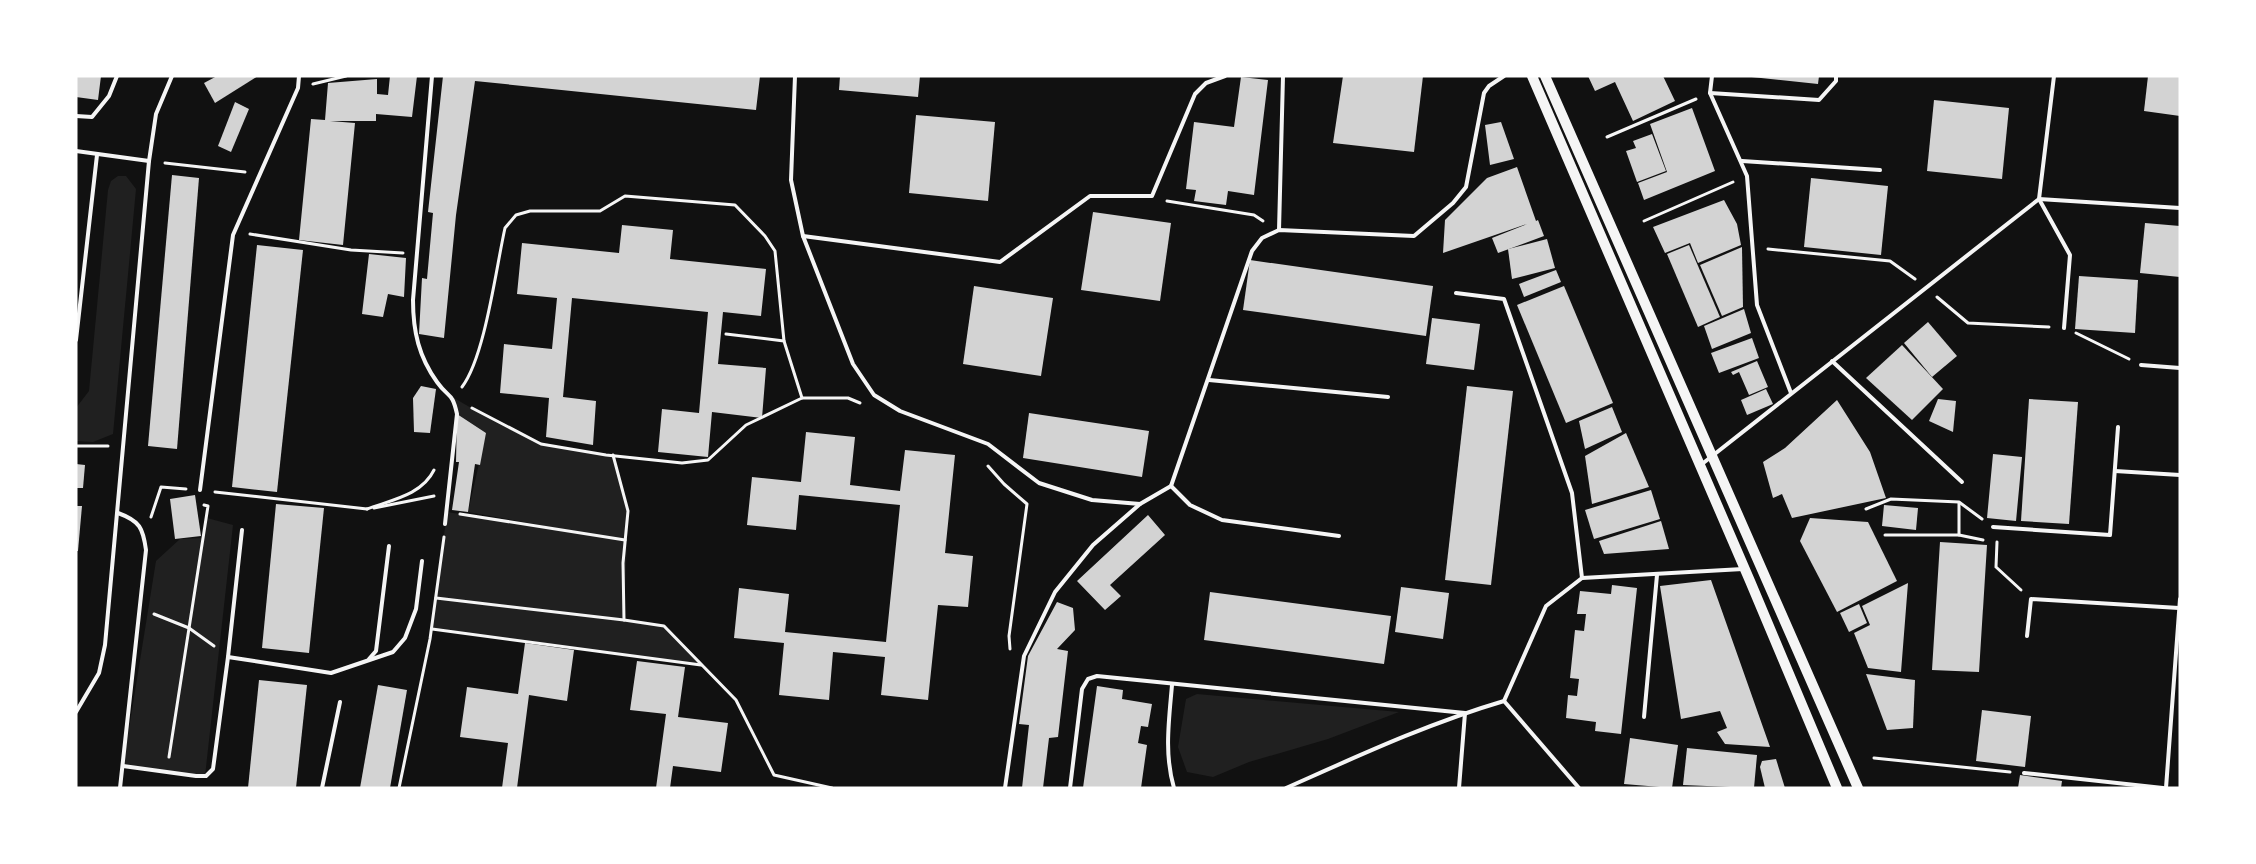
<svg xmlns="http://www.w3.org/2000/svg" width="2256" height="864" font-family="'Exo 2',sans-serif">
<style>
.green{fill:#202020}
.building{fill:#d3d3d3}
.lines{fill:none;stroke-linecap:round;stroke-linejoin:round}
.path{stroke:#f5f5f5;stroke-width:3}
.service{stroke:#f5f5f5;stroke-width:4}
.secondary{stroke:#f5f5f5;stroke-width:10}
</style>
<rect width="100%" height="100%" fill="#111"/>
<g class="green">
<path d="M118 176H126L136 189 113 434 93 442 76 441V408L89 391 108 190 111 181Z"/>
<path d="M454 398 497 423 541 444 613 455 628 511 624 620 664 626 702 665 432 629 447 512 590 534 468 512 486 433 457 414Z"/>
<path d="M207 518 233 525 205 776 123 766 156 561 180 539 203 538Z"/>
<path d="M1197 694 1399 712 1328 739 1249 762 1213 777 1187 772 1178 747 1186 699Z"/>
</g>
<g class="building">
<path d="M76 76H101L98 100 76 97Z"/>
<path d="M217 76H258L215 103 204 83Z"/>
<path d="M390 76H417L412 117 376 114V121H330L355 123 343 245 299 240 311 119 325 120 328 83 377 79V94L388 95Z"/>
<path d="M443 76H760L756 110 475 81 456 215 444 338 419 334 422 278 427 279 433 213 428 212Z"/>
<path d="M840 76H920L918 97 839 90Z"/>
<path d="M1343 76H1423L1414 152 1333 143Z"/>
<path d="M1588 76H1663L1675 101 1633 121 1615 82 1595 91Z"/>
<path d="M1742 76H1819L1818 84Z"/>
<path d="M2148 76H2180V116L2144 111Z"/>
<path d="M1241 77 1268 80 1254 195 1228 191 1226 205 1194 201 1196 190 1186 189 1194 122 1234 127Z"/>
<path d="M1934 100 2009 108 2002 179 1927 171Z"/>
<path d="M235 102 249 109 231 152 218 146Z"/>
<path d="M1692 108 1715 171 1644 200 1638 183 1667 172 1650 124Z"/>
<path d="M916 115 995 122 988 201 909 193Z"/>
<path d="M1501 122 1514 159 1490 165 1485 125Z"/>
<path d="M1652 134 1666 171 1637 182 1626 151 1636 148 1633 141Z"/>
<path d="M1517 167 1536 221 1538 220 1544 236 1498 253 1492 238 1527 224 1443 253 1445 220 1487 178Z"/>
<path d="M172 175 199 178 177 449 148 446Z"/>
<path d="M1811 178 1888 186 1881 255 1804 247Z"/>
<path d="M1724 200 1737 224 1741 245 1698 263 1690 243 1665 253 1653 227Z"/>
<path d="M1093 212 1171 223 1160 301 1081 290Z"/>
<path d="M2145 223 2180 226V277L2140 273Z"/>
<path d="M622 225 673 230 670 259 766 269 761 316 723 312 718 364 766 368 762 418 712 412 708 457 658 452 662 409 699 413 708 312 572 298 563 397 596 401 593 445 546 437 549 398 500 393 504 344 552 349 557 298 517 294 522 243 619 253Z"/>
<path d="M1547 239 1555 268 1512 279 1508 249Z"/>
<path d="M257 245 303 250 277 492 232 487Z"/>
<path d="M1689 245 1720 317 1698 327 1667 254Z"/>
<path d="M1742 247 1743 307 1722 316 1700 265Z"/>
<path d="M369 254 406 258 404 297 388 294 383 317 362 314Z"/>
<path d="M1250 260 1433 286 1426 336 1243 310Z"/>
<path d="M1556 270 1561 282 1524 297 1519 284Z"/>
<path d="M2079 276 2138 280 2135 333 2075 329Z"/>
<path d="M974 286 1053 298 1041 376 963 364Z"/>
<path d="M1564 286 1613 403 1566 423 1517 305Z"/>
<path d="M1744 309 1751 333 1712 349 1704 326Z"/>
<path d="M1432 318 1480 324 1474 370 1426 364Z"/>
<path d="M1928 322 1957 356 1932 377 1904 343Z"/>
<path d="M1752 338 1759 358 1719 373 1711 353Z"/>
<path d="M1902 345 1943 389 1912 420 1866 378Z"/>
<path d="M1757 361 1768 387 1749 395 1739 372 1733 375 1731 372Z"/>
<path d="M421 386 436 389 430 433 414 432 413 398Z"/>
<path d="M1467 386 1513 391 1491 585 1445 580Z"/>
<path d="M1766 389 1773 404 1747 415 1741 400Z"/>
<path d="M1938 399 1956 401 1953 432 1929 421Z"/>
<path d="M2029 399 2078 402 2069 524 2021 521Z"/>
<path d="M1837 400 1870 452 1886 498 1792 518 1782 494 1773 498 1763 462 1785 448Z"/>
<path d="M1612 407 1622 432 1585 449 1579 421Z"/>
<path d="M1029 413 1149 431 1142 477 1023 458Z"/>
<path d="M457 414 486 433 480 465 475 464 468 512 452 510 459 462H456Z"/>
<path d="M806 432 855 437 850 485 900 491 905 450 955 455 945 553 973 556 968 607 938 605 928 700 881 695 885 657 833 652 829 700 779 695 784 643 734 638 739 588 789 594 785 632 886 642 900 505 799 495 796 530 747 525 752 477 801 482Z"/>
<path d="M1626 433 1649 487 1592 504 1585 456Z"/>
<path d="M1993 454 2022 457 2016 521 1987 518Z"/>
<path d="M76 464 85 465 83 488H76Z"/>
<path d="M1651 490 1660 519 1594 539 1585 510Z"/>
<path d="M195 495 201 536 175 539 170 499Z"/>
<path d="M276 504 324 508 309 653 262 648Z"/>
<path d="M1884 505 1918 508 1916 530 1882 526Z"/>
<path d="M76 506H82L78 551H76Z"/>
<path d="M1148 515 1165 535 1110 585 1121 596 1105 610 1077 581Z"/>
<path d="M1810 518 1868 522 1897 581 1837 612 1800 541Z"/>
<path d="M1661 521 1669 549 1604 554 1599 541Z"/>
<path d="M1940 542 1987 545 1979 672 1932 670Z"/>
<path d="M1711 580 1770 747 1725 744 1717 732 1727 728 1720 711 1681 719 1660 586Z"/>
<path d="M1908 583 1901 672 1868 668 1854 633 1870 625 1862 606Z"/>
<path d="M1612 585 1637 588 1621 734 1595 731 1596 722 1566 718 1568 695 1577 696 1579 679 1570 678 1575 630 1584 631 1586 614H1577L1580 591 1611 594Z"/>
<path d="M1401 587 1449 593 1443 639 1395 632Z"/>
<path d="M1210 592 1391 616 1384 664 1204 640Z"/>
<path d="M1057 602 1073 608 1075 630 1057 649 1068 651 1058 737 1049 738 1043 788H1022L1029 725 1019 724 1028 656Z"/>
<path d="M1859 604 1867 623 1849 632 1840 613Z"/>
<path d="M525 643 574 650 567 701 529 695 517 788H502L508 743 460 737 467 687 518 694Z"/>
<path d="M637 661 685 667 678 717 728 723 721 772 673 766 670 788H656L666 714 630 710Z"/>
<path d="M1866 674 1915 680 1913 728 1887 730Z"/>
<path d="M259 680 307 685 296 788H248Z"/>
<path d="M378 685 407 690 390 788H360Z"/>
<path d="M1097 686 1123 690 1122 699 1152 704 1148 727 1141 726 1138 743 1147 745 1141 788H1083Z"/>
<path d="M1982 710 2031 716 2025 767 1976 761Z"/>
<path d="M1630 738 1678 745 1672 788 1624 784Z"/>
<path d="M1687 748 1757 755 1754 788 1683 785Z"/>
<path d="M1776 759 1785 788H1765L1760 767 1762 761Z"/>
<path d="M2020 775 2062 781 2061 788H2018Z"/>
</g>
<g class="lines">
<g class="path">
<path d="M313 84 346 76"/>
<path d="M1607 137 1696 99"/>
<path d="M165 163 245 172"/>
<path d="M1167 201 1254 215 1263 221"/>
<path d="M1644 221 1733 182"/>
<path d="M250 234 351 250 403 253"/>
<path d="M1768 249 1890 261 1915 279"/>
<path d="M1937 297 1968 323 2049 327"/>
<path d="M2076 333 2129 359"/>
<path d="M462 387C485 357 496 268 505 228L516 215 530 211H600L625 196 735 205 765 236 775 251 784 341"/>
<path d="M802 398H848L860 403"/>
<path d="M472 408 541 444 606 455 682 463 708 460 746 425 802 398 784 341 726 334"/>
<path d="M76 446H108"/>
<path d="M613 455 628 511 623 563 624 620 664 626 736 700 774 775 832 788"/>
<path d="M988 466 1004 484 1027 504 1009 636 1010 649"/>
<path d="M215 492 367 509"/>
<path d="M374 508 434 496"/>
<path d="M367 509C391 500 422 495 434 470"/>
<path d="M1866 509 1891 499 1959 502 1982 519"/>
<path d="M460 514 625 540"/>
<path d="M151 517 161 487 186 489"/>
<path d="M1885 535H1959L1983 540"/>
<path d="M1959 535V503"/>
<path d="M1997 542 1996 567 2021 590"/>
<path d="M436 598 624 620"/>
<path d="M154 614 189 628 214 646"/>
<path d="M432 629 701 665"/>
<path d="M169 757 208 506 204 505"/>
<path d="M1874 758 2010 772"/>
<path d="M399 788 430 639 444 537"/>
</g>
<g class="service">
<path d="M432 76 413 300C413 332 419 357 437 382 449 399 452 391 457 414L445 524"/>
<path d="M795 76 791 180 803 236 853 364 874 395 900 411 988 444 1039 483 1092 500 1140 504 1171 486 1252 251 1262 238 1279 230 1414 236 1453 203 1466 187 1484 93 1489 86 1504 76"/>
<path d="M1712 76 1710 93 1747 176 1757 305 1791 393"/>
<path d="M2054 76 2039 199 2070 255 2064 328"/>
<path d="M1710 93 1819 100 1836 81V76"/>
<path d="M76 116 92 117 109 96 117 76"/>
<path d="M76 151 149 161"/>
<path d="M1742 161 1880 170"/>
<path d="M1279 230 1283 76"/>
<path d="M803 236 1000 262 1090 196H1152L1195 94 1206 83 1225 76"/>
<path d="M1456 293 1504 299 1572 493 1582 578"/>
<path d="M76 340 97 155"/>
<path d="M1832 361 1962 482"/>
<path d="M2141 365 2180 368"/>
<path d="M1209 380 1388 397"/>
<path d="M1702 464 2039 199 2180 208"/>
<path d="M2115 471 2180 475"/>
<path d="M1171 486 1190 505 1222 520 1339 536"/>
<path d="M200 490 233 235 298 88 299 76"/>
<path d="M118 513C140 521 143 528 146 550L120 788"/>
<path d="M1993 527 2110 535 2118 427"/>
<path d="M2027 636 2031 599 2179 608"/>
<path d="M228 657 331 673 393 652 405 638 416 609 422 561"/>
<path d="M369 659 376 651 389 546"/>
<path d="M1172 685C1169 720 1164 754 1174 788"/>
<path d="M1504 701 1579 788"/>
<path d="M76 712 99 673 105 645 149 161 156 114 172 76"/>
<path d="M1644 717 1657 575"/>
<path d="M123 766 196 776H206L213 769 228 657 242 530"/>
<path d="M2024 773 2163 788"/>
<path d="M322 788 340 702"/>
<path d="M1005 788 1024 656 1055 592 1093 545 1140 504"/>
<path d="M1070 788 1082 689 1088 679 1097 676 1465 713 1459 788"/>
<path d="M1286 788C1358 756 1429 723 1504 701L1546 606 1582 578 1743 569"/>
<path d="M2166 788 2180 599"/>
</g>
<g class="secondary">
<path d="M1532 76 1750 581 1837 788"/>
<path d="M1545 76 1858 788"/>
</g>
</g>
<rect width="2256" height="864" fill="none" stroke="#ffffff" stroke-width="155"/>
</svg>
